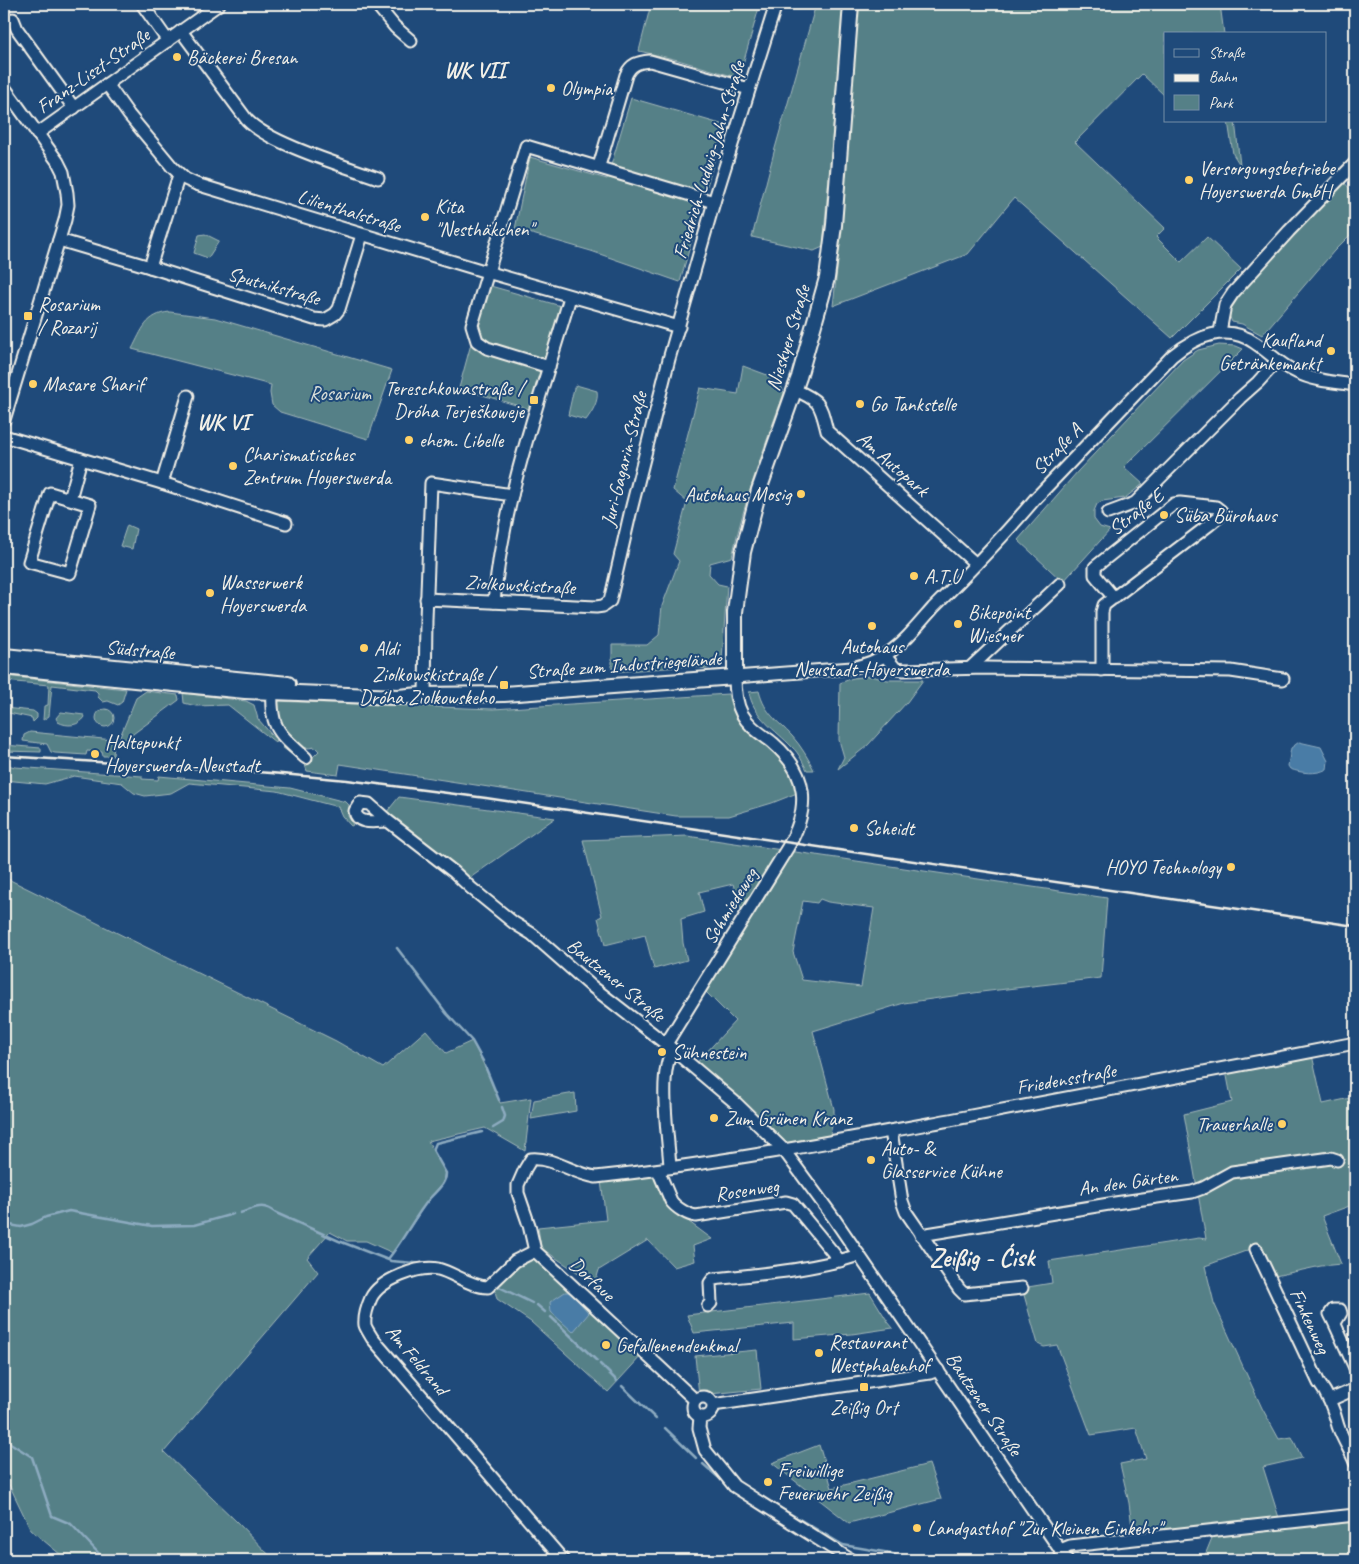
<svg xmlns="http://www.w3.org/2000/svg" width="1359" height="1564" font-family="Caveat,sans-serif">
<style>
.green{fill:#558087;stroke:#a4b8b8;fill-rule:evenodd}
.water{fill:#497ca6;stroke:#8dabc0}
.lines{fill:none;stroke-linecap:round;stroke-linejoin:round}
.stream{stroke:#8dabc0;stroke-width:2.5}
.minor-casing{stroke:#f4f1e8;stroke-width:15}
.major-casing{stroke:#f4f1e8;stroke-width:18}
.minor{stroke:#1f4a7a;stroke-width:11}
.major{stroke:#1f4a7a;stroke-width:14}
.rail{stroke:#f4f1e8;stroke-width:2.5}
.poi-dot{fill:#ffd166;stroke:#1f4a7a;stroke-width:2}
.labels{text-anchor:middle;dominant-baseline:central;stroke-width:4;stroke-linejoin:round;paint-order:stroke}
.poi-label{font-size:20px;fill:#f4f1e8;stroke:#1f4a7a;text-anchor:start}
.street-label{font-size:20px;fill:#f4f1e8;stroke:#1f4a7a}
.park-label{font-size:20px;fill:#dce0d9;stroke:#1f4a7a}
.quarter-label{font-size:22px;font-weight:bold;fill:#f4f1e8;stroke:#1f4a7a}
.district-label{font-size:25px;font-weight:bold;fill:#f4f1e8;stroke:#1f4a7a}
</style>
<rect width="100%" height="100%" fill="#1f4a7a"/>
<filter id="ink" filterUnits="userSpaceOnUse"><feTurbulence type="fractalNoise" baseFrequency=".02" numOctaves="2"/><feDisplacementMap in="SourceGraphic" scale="10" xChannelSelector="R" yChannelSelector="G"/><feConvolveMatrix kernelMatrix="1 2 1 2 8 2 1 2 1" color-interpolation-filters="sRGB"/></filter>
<g filter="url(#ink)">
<g class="green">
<path d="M651 4H760L739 78 678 60 639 51Z"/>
<path d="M816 4H846L839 56 823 247 814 251 752 237 774 152Z"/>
<path d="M858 4H1220L1224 34H1165V96L1142 74 1075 142 1165 228 1156 237 1181 262 1207 237 1241 269 1172 338 1014 198 968 254 833 306 842 225Z"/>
<path d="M631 98 724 125 680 282 591 251 515 229 530 157 607 179Z"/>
<path d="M1228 121H1235L1240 165 1233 154Z"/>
<path d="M1344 182 1355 195V230L1334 251 1262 335 1242 324 1232 322 1229 315 1233 300 1263 267Z"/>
<path d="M205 234 219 241 208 258 194 253 199 235Z"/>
<path d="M487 285 561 306 529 409 459 388Z"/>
<path d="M170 312 215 318 392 370 368 439 280 412 272 405 270 393 271 385 132 349C142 330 146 314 170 312Z"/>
<path d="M1219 345 1236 346 1243 349 1124 467 1143 484 1125 498 1102 501 1097 504 1094 511V519L1100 527 1110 530 1063 582 1018 540 1078 471 1183 360 1198 350Z"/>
<path d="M743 366 778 379 784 393C764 448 744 501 732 557L710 563 709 574 718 584 727 586 722 660 720 665 706 669 692 666 612 672V645H647L659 635 662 606 679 561 673 554 687 502 673 490 700 388 738 394Z"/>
<path d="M576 385 597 391C599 401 592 412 586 420L568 415 574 388Z"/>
<path d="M127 525 136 529 132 549 120 546Z"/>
<path d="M4 676 126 689 122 702 118 705 108 701 103 702 98 697V693L95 690 52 685 49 716 43 720 44 706 48 705 49 685 4 681Z"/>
<path d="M870 676 888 680H923L907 702 868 745 838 769 844 757 839 740 840 683 853 678Z"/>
<path d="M146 691 178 695 179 700 118 745 119 739 136 698Z"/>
<path d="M759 691C765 714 777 720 792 736 801 746 808 758 814 770H807C803 763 799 753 792 747 776 730 753 717 749 692Z"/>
<path d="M183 693 246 701 254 705 258 719 277 741 275 742 228 705 196 706 184 703Z"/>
<path d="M728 694C738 737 755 729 781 757 789 767 793 781 797 793L772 803 729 816H676L340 764 338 775 307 771 305 765 282 747 284 745 307 763 319 751 315 747C284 754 280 722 273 701L493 709Z"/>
<path d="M4 708 33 711 37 714V718L33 722 32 718 4 712Z"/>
<circle cx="105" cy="718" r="9"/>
<path d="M61 712 84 715 85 717C79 726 67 727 58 722L56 718Z"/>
<path d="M30 732 114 740 113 756H103L102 752 87 751 86 755 55 753 51 752 47 744 23 741 24 735Z"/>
<path d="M4 745 41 748V752L4 751Z"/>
<path d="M4 764 15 767 142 776V779L158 780 159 776 290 788 346 802 349 805 348 816 353 825 351 826 342 816 338 807 277 791 189 783 171 793 145 796 134 793 122 783 74 776 45 784 4 780Z"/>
<path d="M399 797 555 818 467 880 386 813Z"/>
<path d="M687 836 1107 898 1101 978 981 992 904 1003 813 1031 834 1109V1118L828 1142 784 1149 693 1067 735 1021 701 987 744 919 733 884 699 892 704 912 681 919 683 943 687 960 654 969 645 935 605 945 598 918 602 916 583 840ZM820 899 828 902 874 908 861 987 802 980 793 952 803 901 817 903Z"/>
<path d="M4 877 336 1041 383 1068 426 1030 446 1053 472 1041 483 1063 500 1103 531 1098 525 1151 485 1128 428 1141 446 1173V1178L443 1183 429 1199 393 1253 366 1241H347L330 1232 307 1258 318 1272 164 1452 236 1521 274 1560H67L31 1530 4 1474Z"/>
<path d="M1312 1055 1323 1104 1355 1097V1204L1322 1216 1341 1264 1321 1266 1275 1276 1262 1245 1205 1266 1214 1303 1262 1408 1279 1439 1292 1437 1302 1458 1263 1467 1280 1521 1133 1535 1129 1503 1120 1464 1146 1459 1136 1428 1091 1435 1057 1345 1044 1347 1038 1344 1022 1288 1052 1283 1049 1261 1199 1238 1206 1239 1184 1114 1232 1102 1226 1071Z"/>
<path d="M575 1093 576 1111 531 1119 534 1100Z"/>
<path d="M655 1175 673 1210 712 1239 693 1246 695 1261 674 1267 648 1240 599 1270 595 1284 541 1248 538 1227 606 1220 601 1181Z"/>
<path d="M535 1258 642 1355 608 1392 531 1322 497 1299 494 1287 517 1267Z"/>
<path d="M870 1293 888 1322 893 1328 852 1334 794 1339V1323L694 1333 687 1315Z"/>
<path d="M757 1350 761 1389 699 1395 695 1356Z"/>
<path d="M819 1445 832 1488 929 1464 941 1499 849 1523 772 1463Z"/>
<path d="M1355 1516V1560H1203L1214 1533Z"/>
</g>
<g class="water">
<path d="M1299 742 1321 747 1328 761 1327 769C1316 775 1301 773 1290 769L1288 766 1291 748Z"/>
<path d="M565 1292H570L589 1313 573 1332 551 1312 550 1302Z"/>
</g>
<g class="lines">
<g class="stream">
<path d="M397 948 447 1014 472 1041 483 1061"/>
<path d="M485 1066 499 1100"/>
<path d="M493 1128 503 1122 505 1116 502 1107"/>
<path d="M240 1213C256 1208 262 1202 276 1213L339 1241 391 1261 425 1264"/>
<path d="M4 1224 21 1227 32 1224 46 1217 69 1211 152 1226 194 1225 233 1214"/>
<path d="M388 1259C403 1241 414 1217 430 1198 436 1191 446 1184 446 1173L433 1150 436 1143 482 1132"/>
<path d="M495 1285 532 1303"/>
<path d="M537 1305 545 1312"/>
<path d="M551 1317 597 1361"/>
<path d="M600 1364 617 1381"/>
<path d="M622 1386 656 1419"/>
<path d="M665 1428 696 1458"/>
<path d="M4 1439 32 1457 52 1516 71 1524 105 1560"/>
<path d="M703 1464 726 1484"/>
<path d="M736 1482H738L756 1493"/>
<path d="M772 1503 843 1545 890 1553 905 1560"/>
</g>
<g class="minor-casing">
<g id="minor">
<path d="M142 4 168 41"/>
<path d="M376 4 395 27 411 41"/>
<path d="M13 19 17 29 74 108"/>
<path d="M181 31 247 120C270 144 345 166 378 178"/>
<path d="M107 84 129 115 173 168 185 179 196 184 487 272 679 327"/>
<path d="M4 87 58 162 63 172 67 193 68 205 65 220 4 420"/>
<path d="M37 134 219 4"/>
<path d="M599 166 626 75C631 64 638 62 650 61L749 89"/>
<path d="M59 240 150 267 179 175"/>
<path d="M150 267 314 319 325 320 335 314 339 309 362 235"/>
<path d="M1220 332 1225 305 1233 293 1289 231 1355 163"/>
<path d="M549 367 487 348 477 341 472 325 526 146 714 202"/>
<path d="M795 390C821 401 820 404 827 431L976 564"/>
<path d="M4 436 162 483 286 523"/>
<path d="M162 483 188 396"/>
<path d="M70 499 90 505 70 573 29 562 50 493 70 499 81 459"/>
<path d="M1108 513 1135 503 1240 398 1258 382 1277 361"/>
<path d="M426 599 596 607 603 606 610 601 630 514 669 359 714 202 776 4"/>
<path d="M494 602C503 497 541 397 570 297"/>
<path d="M885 656 896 669 904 670 986 668 1231 671 1283 679"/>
<path d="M970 668 1060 584"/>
<path d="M1102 670V612L1104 605 1209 525 1221 515V511L1216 507 1180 503 1174 504 1095 567V575L1114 598"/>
<path d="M272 685C270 727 276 731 306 758"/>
<path d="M425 695 426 620 431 483 512 495"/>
<path d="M388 821C377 821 357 826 355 811L360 803 369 804 388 821 454 872 471 888 514 923 532 934 590 985 666 1044 737 1104 783 1149 833 1217 1067 1560"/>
<path d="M666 1044 788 847C810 808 809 774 773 743 762 734 750 728 742 714 736 703 735 690 735 677L852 668C864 665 877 661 887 654 905 642 919 624 933 608 968 573 1003 537 1035 499L1172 356C1196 336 1227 323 1255 343 1269 352 1280 365 1296 372 1314 381 1335 382 1355 385"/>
<path d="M891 1131 902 1201 906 1212 959 1289 964 1294 1022 1288"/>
<path d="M670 1167C669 1142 657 1070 673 1051"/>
<path d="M658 1170 671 1201C676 1208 688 1215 696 1216L786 1202 793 1204 840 1261"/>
<path d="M921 1235 1115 1203 1192 1192 1203 1188 1232 1172 1331 1158 1337 1160"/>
<path d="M1256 1249 1319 1383C1329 1396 1334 1410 1338 1426 1342 1438 1350 1450 1355 1462"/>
<path d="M535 1251 515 1261 488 1287C471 1287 454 1273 438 1269 419 1265 380 1280 371 1298 368 1305 364 1317 365 1325 366 1329 370 1334 372 1338L563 1560"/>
<path d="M708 1306 711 1303 710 1283 713 1279C762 1274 813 1270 859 1255"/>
<path d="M1335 1323 1341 1313 1340 1310H1333L1330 1314 1333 1320 1355 1368"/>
<circle cx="703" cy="1407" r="10"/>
<path d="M695 1400 535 1251 529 1225 518 1193V1185L525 1169 531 1159C554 1157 573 1174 596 1177 716 1164 836 1141 955 1119 1089 1094 1222 1069 1355 1043"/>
<path d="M1330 1400 1355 1389"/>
<path d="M713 1405 930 1373 938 1370"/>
<path d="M700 1417 699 1428 705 1450 734 1486 851 1560"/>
<path d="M1060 1550 1070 1546 1355 1515"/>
</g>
</g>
<g class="major-casing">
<g id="major">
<path d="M4 656 288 684"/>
<path d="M4 667 245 691 398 697 420 695 504 694 735 677V612L743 552 759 490 799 377 827 278 834 225 851 4"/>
</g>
</g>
<use href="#minor" class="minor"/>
<use href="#major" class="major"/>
<path class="rail" d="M4 756 271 773 347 780 486 798 1355 926"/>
</g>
</g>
<g class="poi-dot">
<circle cx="177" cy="57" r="5"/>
<circle cx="551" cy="88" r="5"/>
<circle cx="1189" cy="180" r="5"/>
<circle cx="425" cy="217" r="5"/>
<rect x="23" y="311" width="10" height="10" rx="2.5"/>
<circle cx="1331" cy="351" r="5"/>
<circle cx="33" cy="384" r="5"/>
<rect x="529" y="395" width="10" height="10" rx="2.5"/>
<circle cx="860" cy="404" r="5"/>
<circle cx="409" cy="440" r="5"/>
<circle cx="233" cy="466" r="5"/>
<circle cx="801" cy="494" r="5"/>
<circle cx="1164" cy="515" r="5"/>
<circle cx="914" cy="576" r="5"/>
<circle cx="210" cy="593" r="5"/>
<circle cx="958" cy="624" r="5"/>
<circle cx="872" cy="626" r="5"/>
<circle cx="364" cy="648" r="5"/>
<rect x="499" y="680" width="10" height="10" rx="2.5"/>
<circle cx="95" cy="754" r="5"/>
<circle cx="854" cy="828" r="5"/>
<circle cx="1231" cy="867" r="5"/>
<circle cx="662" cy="1052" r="5"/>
<circle cx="714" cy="1118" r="5"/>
<circle cx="1282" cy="1124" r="5"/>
<circle cx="871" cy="1160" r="5"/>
<circle cx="606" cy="1345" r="5"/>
<circle cx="819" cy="1353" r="5"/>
<rect x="859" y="1382" width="10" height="10" rx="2.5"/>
<circle cx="768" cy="1482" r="5"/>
<circle cx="917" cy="1528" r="5"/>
</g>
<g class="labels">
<g class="poi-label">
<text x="187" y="57">Bäckerei Bresan</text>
<text x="561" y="88">Olympia</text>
<text x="1199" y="168">Versorgungsbetriebe<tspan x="1199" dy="23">Hoyerswerda GmbH</tspan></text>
<text x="435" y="206">Kita<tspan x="435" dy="23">"Nesthäkchen"</tspan></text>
<text x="38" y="304">Rosarium<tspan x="38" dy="23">/ Rozarij</tspan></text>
<text x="1321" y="340" text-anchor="end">Kaufland<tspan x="1321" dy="23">Getränkemarkt</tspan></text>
<text x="43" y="384">Masare Sharif</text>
<text x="524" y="388" text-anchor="end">Tereschkowastraße /<tspan x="524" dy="23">Dróha Terješkoweje</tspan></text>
<text x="870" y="404">Go Tankstelle</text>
<text x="419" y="440">ehem. Libelle</text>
<text x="243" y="454">Charismatisches<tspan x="243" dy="23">Zentrum Hoyerswerda</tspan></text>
<text x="791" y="494" text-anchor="end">Autohaus Mosig</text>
<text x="1174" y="515">Süba Bürohaus</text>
<text x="924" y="576">A.T.U</text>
<text x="220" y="582">Wasserwerk<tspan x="220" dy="23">Hoyerswerda</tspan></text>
<text x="968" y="612">Bikepoint<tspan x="968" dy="23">Wiesner</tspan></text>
<text x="872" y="646" text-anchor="middle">Autohaus<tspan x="872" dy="23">Neustadt-Hoyerswerda</tspan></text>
<text x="374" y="648">Aldi</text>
<text x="494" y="674" text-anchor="end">Ziolkowskistraße /<tspan x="494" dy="23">Dróha Ziolkowskeho</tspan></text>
<text x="105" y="742">Haltepunkt<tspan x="105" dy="23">Hoyerswerda-Neustadt</tspan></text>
<text x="864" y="828">Scheidt</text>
<text x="1221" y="867" text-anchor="end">HOYO Technology</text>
<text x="672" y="1052">Sühnestein</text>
<text x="724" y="1118">Zum Grünen Kranz</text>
<text x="1272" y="1124" text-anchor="end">Trauerhalle</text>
<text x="881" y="1148">Auto- &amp;<tspan x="881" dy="23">Glasservice Kühne</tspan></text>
<text x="829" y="1342">Restaurant<tspan x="829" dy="23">Westphalenhof</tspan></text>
<text x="616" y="1345">Gefallenendenkmal</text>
<text x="864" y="1407" text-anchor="middle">Zeißig Ort</text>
<text x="778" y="1470">Freiwillige<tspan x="778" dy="23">Feuerwehr Zeißig</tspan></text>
<text x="927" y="1528">Landgasthof "Zur Kleinen Einkehr"</text>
</g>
<g class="street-label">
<text transform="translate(93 71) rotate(-35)">Franz-Liszt-Straße</text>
<text transform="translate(709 160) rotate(-73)">Friedrich-Ludwig-Jahn-Straße</text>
<text transform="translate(349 211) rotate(17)">Lilienthalstraße</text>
<text transform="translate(274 286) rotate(16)">Sputnikstraße</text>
<text transform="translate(788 338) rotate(-73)">Nieskyer Straße</text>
<text transform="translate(1057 449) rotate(-46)">Straße A</text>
<text transform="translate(624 459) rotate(-76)">Juri-Gagarin-Straße</text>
<text transform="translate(893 464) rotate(41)">Am Autopark</text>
<text transform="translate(1136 512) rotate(-37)">Straße E</text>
<text transform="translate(520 585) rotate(3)">Ziolkowskistraße</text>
<text transform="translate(140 650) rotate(5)">Südstraße</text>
<text transform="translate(624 665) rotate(-4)">Straße zum Industriegelände</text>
<text transform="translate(730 906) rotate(-58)">Schmiedeweg</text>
<text transform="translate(616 980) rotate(39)">Bautzener Straße</text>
<text transform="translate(1066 1079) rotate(-10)">Friedensstraße</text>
<text transform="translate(1128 1182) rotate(-8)">An den Gärten</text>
<text transform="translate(747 1190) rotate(-8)">Rosenweg</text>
<text transform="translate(592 1279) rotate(43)">Dorfaue</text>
<text transform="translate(1310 1321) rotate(65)">Finkenweg</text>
<text transform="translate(417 1360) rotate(50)">Am Feldrand</text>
<text transform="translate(984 1404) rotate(56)">Bautzener Straße</text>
</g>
<g class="park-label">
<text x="340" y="393">Rosarium</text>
</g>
<g class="quarter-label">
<text x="475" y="71">WK VII</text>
<text x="223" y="423">WK VI</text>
</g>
<g class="district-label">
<text x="982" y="1258">Zeißig - Ćisk</text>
</g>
</g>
<rect width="1359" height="1564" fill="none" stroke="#1f4a7a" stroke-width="20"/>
<rect x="10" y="10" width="1339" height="1544" fill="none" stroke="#f4f1e8" stroke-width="2" filter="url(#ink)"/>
<rect x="1164" y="32" width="162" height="90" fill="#1f4a7a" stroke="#748da6"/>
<rect x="1174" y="49" width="25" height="8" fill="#1f4a7a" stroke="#748da6"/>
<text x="1209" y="58" font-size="15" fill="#f4f1e8">Straße</text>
<rect x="1174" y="74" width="25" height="8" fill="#f4f1e8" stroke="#748da6"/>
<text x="1209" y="82" font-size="15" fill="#f4f1e8">Bahn</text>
<rect x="1174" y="95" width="25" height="15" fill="#558087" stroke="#748da6"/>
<text x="1209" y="108" font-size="15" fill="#f4f1e8">Park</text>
</svg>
